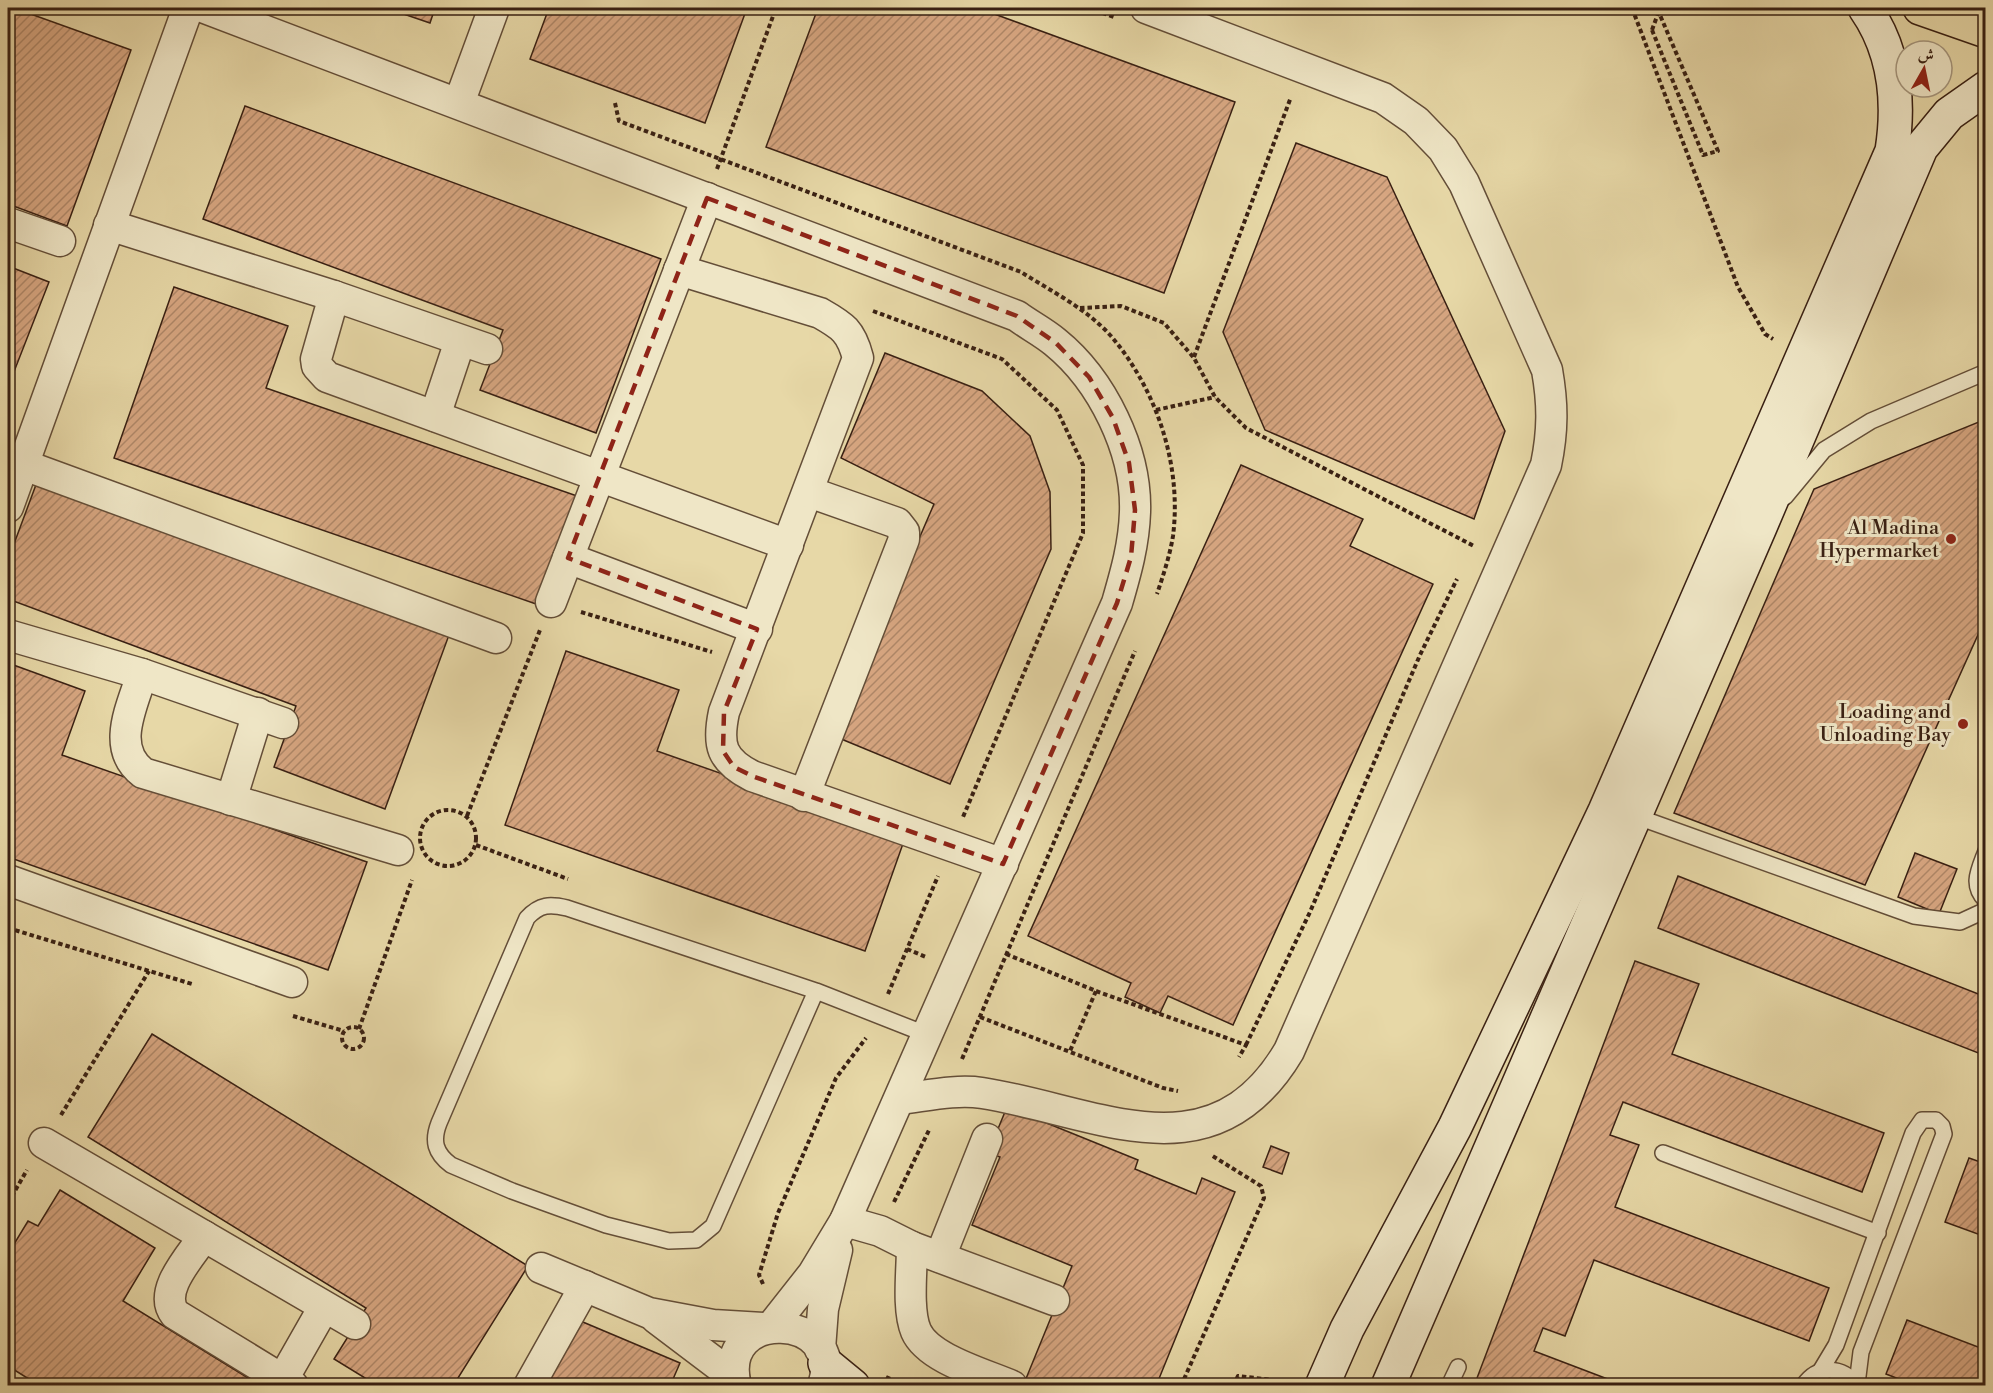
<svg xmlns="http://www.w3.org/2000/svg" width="1993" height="1393" font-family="'Libre Bodoni',Amiri,serif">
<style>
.building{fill:url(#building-hatch);stroke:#392013;stroke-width:1.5}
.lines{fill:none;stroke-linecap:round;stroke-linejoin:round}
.lane-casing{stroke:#644e38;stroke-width:18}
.street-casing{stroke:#644e38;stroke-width:33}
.secondary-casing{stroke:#392013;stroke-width:36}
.primary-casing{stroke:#392013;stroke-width:36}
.path{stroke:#392013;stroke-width:4;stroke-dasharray:4.5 3;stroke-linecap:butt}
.lane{stroke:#efe6c6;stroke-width:15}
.street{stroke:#efe6c6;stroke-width:30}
.secondary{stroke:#efe6c6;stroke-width:33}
.primary{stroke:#e7d8a7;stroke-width:33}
.path-bridge{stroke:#392013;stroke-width:4;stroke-dasharray:4.5 3;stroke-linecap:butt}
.marked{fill:none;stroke:#8f2418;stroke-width:4.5;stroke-dasharray:12 8;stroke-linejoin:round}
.poi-dot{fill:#8f2418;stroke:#efe6c6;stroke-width:2}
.labels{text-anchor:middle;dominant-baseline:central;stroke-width:6;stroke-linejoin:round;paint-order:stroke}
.poi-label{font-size:20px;fill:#392013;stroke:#efe6c6;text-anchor:end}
</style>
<defs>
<pattern id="building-hatch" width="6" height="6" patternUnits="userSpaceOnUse" patternTransform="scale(1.5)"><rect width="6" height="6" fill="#d7a681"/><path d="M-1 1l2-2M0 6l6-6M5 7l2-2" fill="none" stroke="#af8768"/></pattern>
</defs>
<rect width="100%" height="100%" fill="#e7d8a7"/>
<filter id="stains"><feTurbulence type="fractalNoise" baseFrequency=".00333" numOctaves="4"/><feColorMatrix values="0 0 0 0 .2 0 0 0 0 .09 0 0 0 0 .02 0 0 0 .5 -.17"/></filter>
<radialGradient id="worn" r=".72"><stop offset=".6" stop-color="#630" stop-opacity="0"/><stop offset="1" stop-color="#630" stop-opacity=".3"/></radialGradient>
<g class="building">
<path d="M8 8H14L131 50 67 226 8 204Z"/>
<path d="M386 8H435L430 23Z"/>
<path d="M549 8H747L705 123 530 59Z"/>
<path d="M818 8H978L1235 102 1164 293 766 147Z"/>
<path d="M245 106 661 259 596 433 480 390 503 330 203 219Z"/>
<path d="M1296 143 1387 177 1505 431 1474 519 1265 430 1223 332Z"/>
<path d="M8 266 49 282 8 387Z"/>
<path d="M174 287 288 326 266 388 577 496 539 605 114 458Z"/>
<path d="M885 353 982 391 1030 436 1050 492 1051 549 950 784 834 736 934 504 841 458Z"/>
<path d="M1986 419V617L1865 885 1674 813 1814 489Z"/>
<path d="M1241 465 1363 519 1350 546 1433 584 1233 1025 1168 996 1160 1013 1125 997 1131 983 1028 936Z"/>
<path d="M37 482 449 635 385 809 274 767 296 706 8 599V560Z"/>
<path d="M566 651 679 690 657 751 905 838 865 951 505 825Z"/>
<path d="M8 663 85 691 62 755 367 862 328 970 8 857Z"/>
<path d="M1915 853 1957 869 1939 914 1898 897Z"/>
<path d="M1678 876 1986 997V1056L1658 928Z"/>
<path d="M1635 961 1699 984 1672 1054 1884 1133 1862 1192 1623 1102 1610 1135 1639 1145 1615 1207 1829 1288 1809 1341 1594 1260 1565 1336 1543 1328 1534 1351 1626 1386H1474Z"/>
<path d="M152 1034 528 1266 453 1386H378L334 1359 366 1308 88 1137Z"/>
<path d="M1007 1107 1138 1160 1135 1169 1196 1194 1202 1178 1235 1192 1156 1386H1023L1072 1266 972 1225 1000 1157 988 1153Z"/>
<path d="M1271 1146 1289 1153 1282 1174 1263 1167Z"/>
<path d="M1969 1158 1986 1164V1237L1945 1222Z"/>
<path d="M60 1190 155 1248 123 1301 261 1386H40L8 1366V1272L10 1268 8 1266V1254L28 1221 38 1226Z"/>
<path d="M571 1317 680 1363 670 1386H542Z"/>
<path d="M1907 1320 1986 1350V1386H1917L1886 1374Z"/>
</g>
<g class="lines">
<g class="lane-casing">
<g id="lane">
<path d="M1785 497 1824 450 1871 421 1986 372"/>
<path d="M1635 816 1914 916 1960 922 1986 910"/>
<path d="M1986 851C1979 870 1970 885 1986 901"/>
<path d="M816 991 713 1226 696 1240 669 1241 606 1225 512 1191 451 1165C435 1153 432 1141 439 1123L527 918C540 904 550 904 567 908L816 991 928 1035"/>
<path d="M1663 1153 1878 1233"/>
<path d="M1821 1370 1836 1345 1913 1133 1922 1120H1936L1942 1126 1944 1134 1861 1352 1857 1384"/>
<path d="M1449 1386 1458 1367"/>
<path d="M1803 1386C1818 1364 1842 1366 1858 1386"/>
</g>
</g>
<g class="street-casing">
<g id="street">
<path d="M205 8 1017 316C1029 325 1043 332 1055 342 1102 380 1137 451 1135 512 1134 544 1126 572 1117 603L845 1221 813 1274 772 1326"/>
<path d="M459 103 494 8"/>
<path d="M8 223 60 241"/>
<path d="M109 225 334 296 487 349"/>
<path d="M679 270 820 313C843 326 851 331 858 358L724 712C717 745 721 760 752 776L1003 864"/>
<path d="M334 296 316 359 317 366 327 377 788 545"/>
<path d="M435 416 460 341"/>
<path d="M24 465 496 638"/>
<path d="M8 507 188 8"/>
<path d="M568 558 757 629"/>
<path d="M551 602 707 198"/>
<path d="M8 635 142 674 283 723"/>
<path d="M142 674C132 707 110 748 143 773L398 850"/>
<path d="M804 796 904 539V532L897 523 809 492"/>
<path d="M231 800 258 713"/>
<path d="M8 880 292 982"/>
<path d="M900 1099C926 1096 956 1089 982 1093 1097 1111 1212 1181 1289 1051L1546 465C1553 431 1553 404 1547 370L1464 183 1443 149 1416 121 1383 98 1146 8"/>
<path d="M44 1143 355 1324"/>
<path d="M845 1221 880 1231 912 1247 1054 1300"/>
<path d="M204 1236C191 1256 157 1291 175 1314L293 1386"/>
<path d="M912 1247C912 1270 907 1310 916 1331 928 1359 985 1374 1012 1386"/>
<path d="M940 1257 987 1139"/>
<path d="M541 1268 649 1313 713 1325 763 1328"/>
<path d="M656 1318 734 1377"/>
<path d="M820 1349 823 1309 837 1250"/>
<path d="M283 1379 324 1307"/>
<path d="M529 1386 585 1286"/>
<path d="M736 1386C715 1305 848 1312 823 1386"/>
</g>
</g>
<g class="secondary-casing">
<g id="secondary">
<path d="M825 1363 853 1386"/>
<path d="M1322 1386 1347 1329 1455 1127 1605 811 1892 151C1900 100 1895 51 1865 8"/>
<path d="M1388 1386 1760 527 1921 148 1949 114 1986 88"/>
</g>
</g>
<g class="primary-casing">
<path id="primary" d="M1920 8 1986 31"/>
</g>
<g class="path">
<path d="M324 8 331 10 332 8"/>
<path d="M1088 8 1114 17"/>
<path d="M1632 8 1738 287 1765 334 1773 339"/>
<path d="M1652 30 1703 155 1718 151 1657 8"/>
<path d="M615 103 619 121 1021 272C1051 291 1087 309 1111 336 1157 390 1182 466 1173 536 1170 555 1163 576 1157 594"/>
<path d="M717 169 776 8"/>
<path d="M1080 308 1121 306 1164 323 1194 358 1215 397 1246 428 1474 546"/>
<path d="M873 311 1002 359 1057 410 1083 465V533L963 817"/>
<path d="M1194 357 1291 97"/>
<path d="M1156 410 1215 397"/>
<path d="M581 612 712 652"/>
<circle cx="448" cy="838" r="28"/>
<path d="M467 816 540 630"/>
<path d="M476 845 568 879"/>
<path d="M8 928 192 984"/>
<path d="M907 949 926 957"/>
<path d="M1006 954 1096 991 1070 1051"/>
<path d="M1096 991 1246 1045 1239 1057"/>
<path d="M888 994 938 876"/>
<path d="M293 1016 344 1031"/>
<path d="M980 1017 1163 1088 1178 1091"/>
<circle cx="353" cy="1038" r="11"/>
<path d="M359 1029 412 880"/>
<path d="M1246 1045 1310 912 1420 655 1457 579"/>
<path d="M962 1059 1135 651"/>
<path d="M61 1115 149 971"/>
<path d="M894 1202 930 1128"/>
<path d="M8 1203 27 1170"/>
<path d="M763 1284 759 1275 778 1213 836 1078 866 1038"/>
<path d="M886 1377 905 1386"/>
<path d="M1181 1386 1264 1198 1261 1186 1211 1155"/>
<path d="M1233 1386 1238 1376 1289 1382"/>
</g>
<use href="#lane" class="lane"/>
<use href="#street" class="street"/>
<use href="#secondary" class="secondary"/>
<use href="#primary" class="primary"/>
<path class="path-bridge" d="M1652 30 1660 8"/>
</g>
<path class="marked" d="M707 198 1017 316 1056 343 1089 377 1113 418 1129 463 1135 510 1131 557 1117 603 1003 864 752 776 734 767 723 751 724 712 757 629 568 558Z"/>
<g class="poi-dot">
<circle cx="1951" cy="539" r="6"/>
<circle cx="1963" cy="724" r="6"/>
</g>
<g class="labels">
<g class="poi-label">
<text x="1939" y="528">Al Madina<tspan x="1939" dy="23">Hypermarket</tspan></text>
<text x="1951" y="712">Loading and<tspan x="1951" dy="23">Unloading Bay</tspan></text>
</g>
</g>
<rect width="1993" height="1393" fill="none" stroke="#e7d8a7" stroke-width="30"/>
<rect x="9" y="9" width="1975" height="1375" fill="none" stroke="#392013" stroke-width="3"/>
<rect x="15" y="15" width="1963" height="1363" fill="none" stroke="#392013" stroke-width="1.5"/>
<g transform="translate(1924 69) rotate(9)"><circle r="28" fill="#efe6c6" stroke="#a6977e" stroke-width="1.5"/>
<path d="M0-4.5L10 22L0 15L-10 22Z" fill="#8f2418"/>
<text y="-9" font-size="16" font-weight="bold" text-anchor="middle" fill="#392013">ش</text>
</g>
<rect width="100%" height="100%" filter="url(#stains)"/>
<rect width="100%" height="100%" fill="url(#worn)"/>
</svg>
